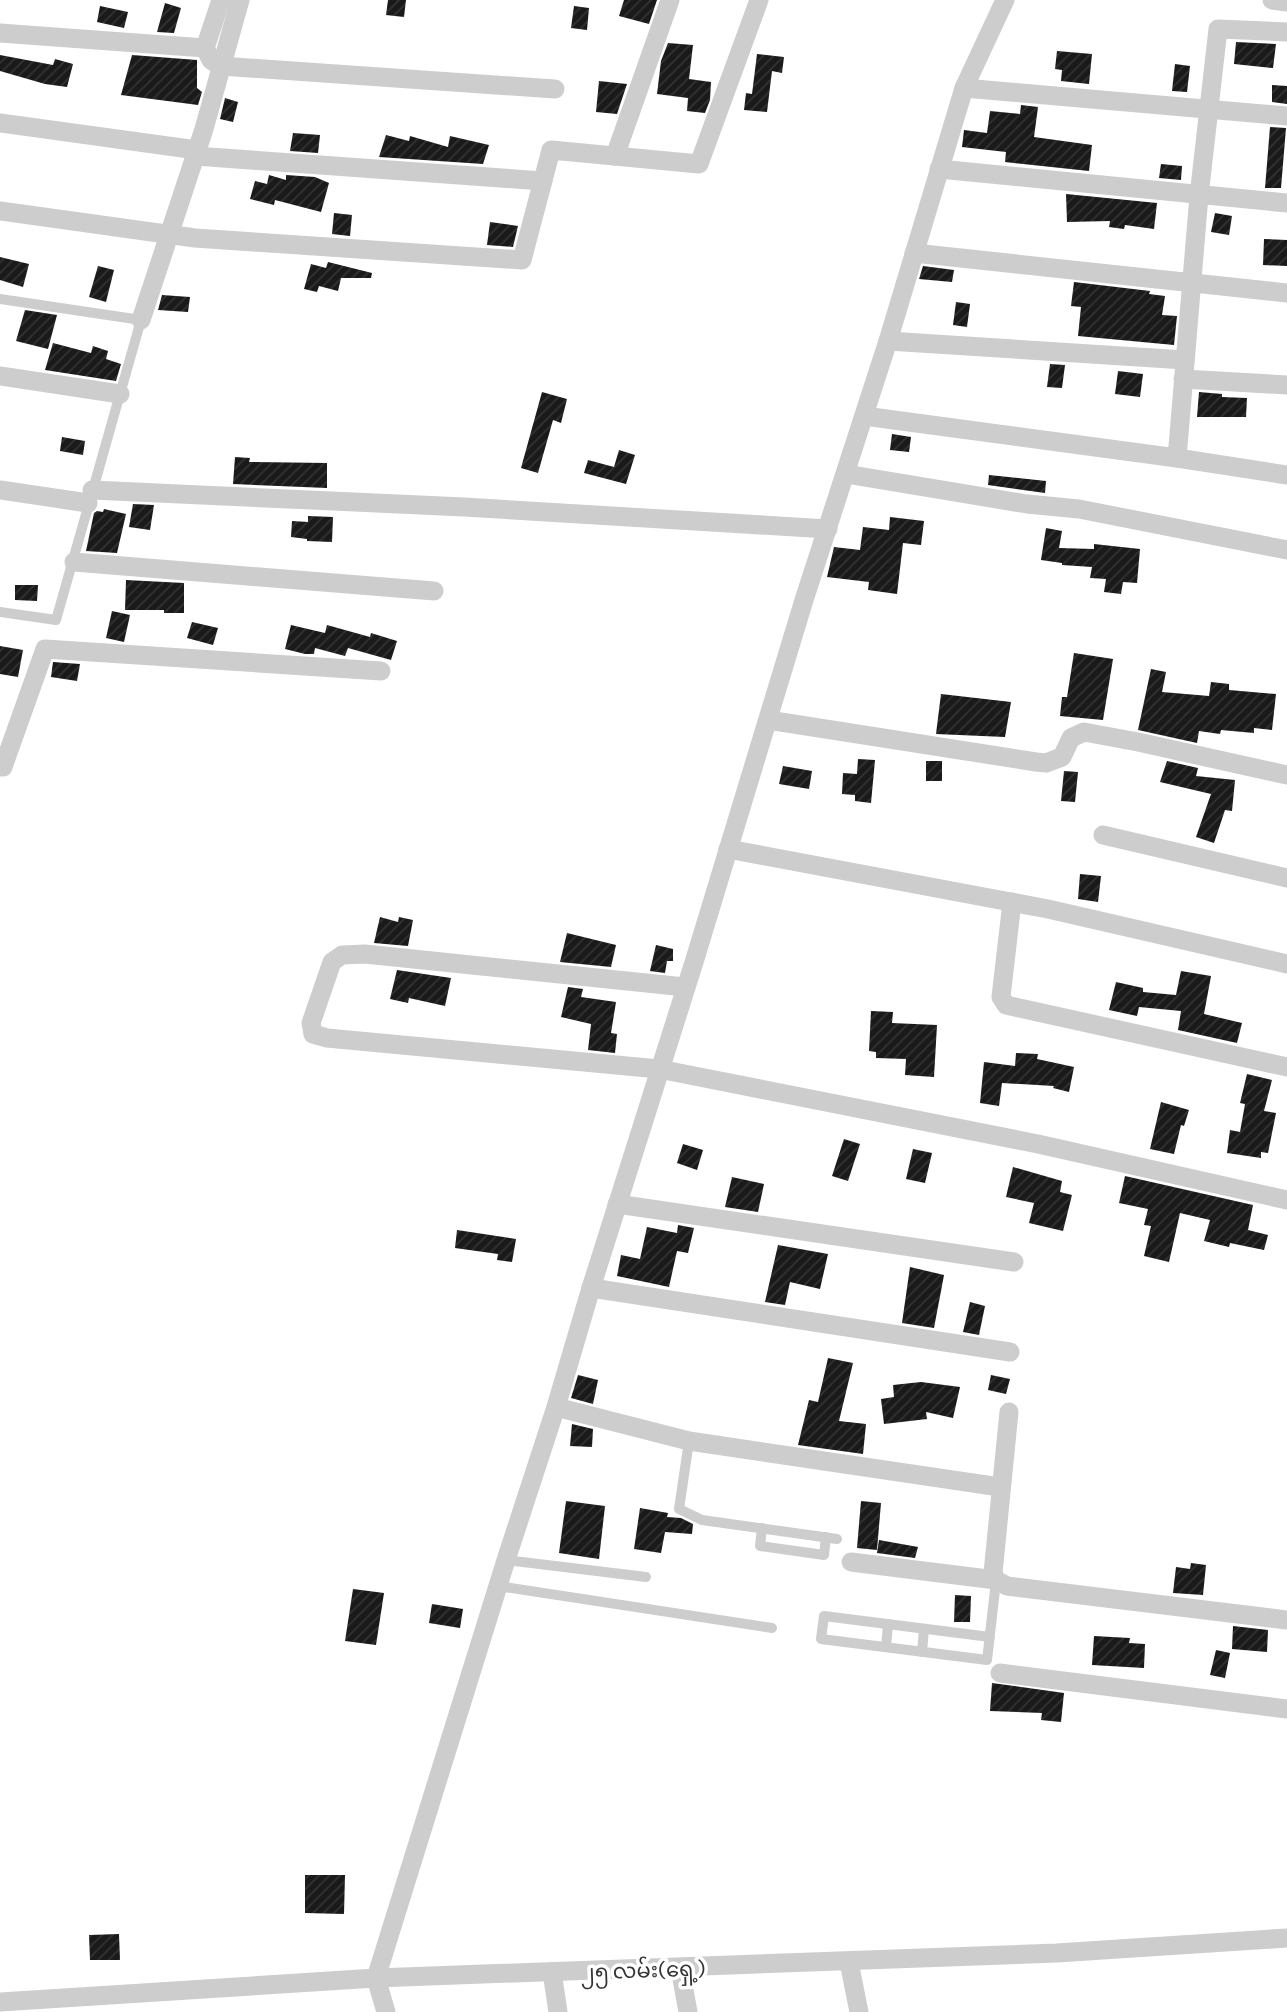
<svg xmlns="http://www.w3.org/2000/svg" width="1287" height="2012" font-family="Commissioner,'Noto Sans Myanmar',sans-serif">
<style>
.building{fill:url(#building-hatch)}
.lines{fill:none;stroke-linecap:round;stroke-linejoin:round}
.service{stroke:#cdcdcd;stroke-width:10}
.minor{stroke:#cdcdcd;stroke-width:19}
.labels{text-anchor:middle;dominant-baseline:central;stroke-width:7;stroke-linejoin:round;paint-order:stroke}
.street-label{font-size:21px;fill:#333;stroke:#fff}
</style>
<defs>
<pattern id="building-hatch" width="6" height="6" patternUnits="userSpaceOnUse" patternTransform="scale(1.75)"><rect width="6" height="6" fill="#1a1a1a"/><path d="M-1 1l2-2M0 6l6-6M5 7l2-2" fill="none" stroke="#333"/></pattern>
</defs>
<rect width="100%" height="100%" fill="#fff"/>
<g class="building">
<path d="M388 0H406L404 17 386 15Z"/>
<path d="M624 0H657L649 24 619 16Z"/>
<path d="M165 3 181 8 174 33 157 32Z"/>
<path d="M100 6 128 12 124 28 97 22Z"/>
<path d="M574 6 589 8 587 30 571 28Z"/>
<path d="M1236 42 1276 44 1273 68 1234 64Z"/>
<path d="M668 43 693 45 689 79 711 82 710 100 705 113 687 111 688 98 657 94 661 61Z"/>
<path d="M1057 51 1092 54 1089 84 1061 81 1062 70 1055 69Z"/>
<path d="M757 54 784 57 782 73 772 71 767 112 744 110 746 93 752 94Z"/>
<path d="M0 55 53 65 55 59 73 64 67 87 45 84 0 71Z"/>
<path d="M132 55 197 60V88L202 92 198 105 121 95Z"/>
<path d="M1175 64 1190 66 1187 92 1172 91Z"/>
<path d="M599 81 627 84 617 114 596 112Z"/>
<path d="M1272 85 1287 86V104L1272 102Z"/>
<path d="M225 98 238 102 233 122 220 119Z"/>
<path d="M1021 105 1038 107 1034 137 1092 145 1089 171 1005 162 1006 152 962 147 964 130 987 133 990 111 1020 114Z"/>
<path d="M1270 127 1286 128 1281 188H1265Z"/>
<path d="M293 133 320 135 318 153 290 151Z"/>
<path d="M386 135 409 141 410 136 448 147 450 136 489 145 483 164 379 157Z"/>
<path d="M1161 164 1182 166 1181 180 1159 178Z"/>
<path d="M269 175 286 180V175L315 177 329 183 321 212 275 200 274 205 250 199 255 181 267 184Z"/>
<path d="M1066 194 1157 203 1154 229 1125 225 1124 229 1109 227 1110 221 1067 222Z"/>
<path d="M334 213 352 215 350 236 332 234Z"/>
<path d="M1215 213 1232 216 1229 235 1211 232Z"/>
<path d="M490 222 518 226 513 247 487 245Z"/>
<path d="M1264 239 1287 240V266L1263 265Z"/>
<path d="M0 257 29 264 23 287 0 280Z"/>
<path d="M328 262 372 273 371 278H341L338 291 319 286 317 292 304 289 311 264 326 268Z"/>
<path d="M98 266 114 270 106 302 89 297Z"/>
<path d="M923 266 954 270 952 282 919 279Z"/>
<path d="M1074 282 1150 291 1149 294 1165 296 1162 315 1177 316 1174 345 1078 336 1081 307 1071 306Z"/>
<path d="M162 295 190 297 188 312 158 310Z"/>
<path d="M956 302 970 304 967 327 953 325Z"/>
<path d="M25 310 57 315 48 349 16 341Z"/>
<path d="M53 343 91 353 93 346 108 351 106 359 121 364 116 381 45 370Z"/>
<path d="M1050 364 1065 365 1062 388 1047 387Z"/>
<path d="M1118 371 1143 374 1140 397 1115 394Z"/>
<path d="M542 392 567 399 561 423 553 420 538 473 521 468Z"/>
<path d="M1199 392 1222 394V397L1247 398 1246 417H1197Z"/>
<path d="M892 434 911 437 909 452 890 450Z"/>
<path d="M62 437 85 441 83 455 60 451Z"/>
<path d="M619 450 635 455 626 484 584 473 588 460 614 467Z"/>
<path d="M235 457 250 458 249 462 327 463V488L233 484Z"/>
<path d="M989 475 1046 481 1045 493 988 485Z"/>
<path d="M133 504 154 505 150 530 129 527Z"/>
<path d="M104 509 126 514 117 553 86 551 94 513 97 511 103 512Z"/>
<path d="M308 516 333 517 332 542 307 541V539L291 537 292 521 308 522Z"/>
<path d="M890 517 924 521 921 545 903 543 897 594 868 590 869 582 827 577 834 547 860 550 863 527 889 530Z"/>
<path d="M1046 528 1062 531 1059 548 1094 549V544L1140 549 1137 583 1123 582 1121 594 1104 592 1106 579 1090 578 1092 567 1062 565V563L1041 560Z"/>
<path d="M126 580 184 583V613H164V610H125Z"/>
<path d="M15 585H38L37 601 15 600Z"/>
<path d="M112 611 130 615 124 642 106 638Z"/>
<path d="M192 622 218 628 213 645 187 638Z"/>
<path d="M291 625 325 633 327 625 370 637 371 633 397 641 391 660 348 648 345 656 315 648 314 654H305L285 649Z"/>
<path d="M0 646 23 650 18 677 0 674Z"/>
<path d="M1074 653 1113 659 1103 720 1060 716 1062 697H1067Z"/>
<path d="M53 662 80 664 77 681 51 677Z"/>
<path d="M1151 669 1166 672 1162 692 1209 696 1211 682 1229 684V690L1276 694 1272 730 1254 728V733L1221 730 1220 734 1199 731 1197 743 1138 730Z"/>
<path d="M941 694 1011 702 1005 737 936 734Z"/>
<path d="M858 759 875 760 871 803 855 801V795L842 794 843 773 857 774Z"/>
<rect x="926" y="761" width="16" height="20"/>
<path d="M1167 761 1198 768 1196 776 1235 780 1232 811 1225 810 1214 843 1196 837 1211 794 1160 782Z"/>
<path d="M783 766 812 771 809 789 779 784Z"/>
<path d="M1064 771 1078 772 1075 802 1061 801Z"/>
<path d="M1080 874 1101 876 1098 902 1078 899Z"/>
<path d="M380 917 398 922 399 917 413 920 408 946 374 943Z"/>
<path d="M567 933 616 945 611 967 560 962Z"/>
<path d="M656 945 673 949V961H667L665 973 650 971Z"/>
<path d="M397 970 451 978 445 1006 409 998 408 1003 390 999Z"/>
<path d="M1181 971 1211 976 1204 1014 1242 1023 1237 1043 1178 1030 1181 1011 1139 1007 1137 1016 1109 1010 1116 982 1143 988V992L1176 995Z"/>
<path d="M568 987 583 989 581 997 616 1002 611 1033 617 1034 615 1053 588 1050 591 1024 561 1017Z"/>
<path d="M871 1011 893 1012 892 1023 937 1025 934 1077 905 1075 906 1059 876 1058V1052L869 1051Z"/>
<path d="M1016 1053 1038 1054 1037 1059 1074 1067 1069 1092 1053 1088 1054 1086 1002 1083 999 1106 980 1103 984 1062 1015 1066Z"/>
<path d="M1247 1074 1272 1080 1264 1111 1276 1113 1268 1153 1261 1152V1158L1227 1153 1230 1130 1240 1132 1245 1104 1240 1103Z"/>
<path d="M1161 1102 1189 1110 1184 1126 1181 1125 1174 1154 1150 1149Z"/>
<path d="M844 1139 860 1144 848 1181 832 1176Z"/>
<path d="M683 1144 703 1150 697 1170 677 1163Z"/>
<path d="M913 1149 932 1153 925 1183 906 1179Z"/>
<path d="M1013 1167 1062 1181 1060 1192 1072 1195 1063 1231 1029 1223 1034 1203 1006 1197Z"/>
<path d="M1125 1176 1253 1205 1248 1230 1268 1235 1264 1250 1230 1243 1229 1247 1204 1241 1210 1220 1180 1213 1169 1262 1144 1256 1151 1226 1144 1225 1148 1209 1119 1203Z"/>
<path d="M732 1177 764 1184 758 1212 725 1207Z"/>
<path d="M678 1225 694 1228 688 1253 677 1251 669 1287 617 1276 621 1255 640 1259 647 1227 677 1233Z"/>
<path d="M457 1230 516 1239 512 1262 497 1260 498 1254 455 1248Z"/>
<path d="M778 1245 828 1254 820 1289 790 1282 785 1305 765 1302Z"/>
<path d="M910 1267 944 1275 934 1328 902 1323Z"/>
<path d="M970 1302 985 1306 979 1335 963 1332Z"/>
<path d="M828 1358 853 1363 839 1421 866 1424 863 1454 798 1445 809 1400 818 1402Z"/>
<path d="M578 1375 598 1380 593 1404 571 1398Z"/>
<path d="M991 1375 1010 1379 1006 1394 988 1390Z"/>
<path d="M921 1382 960 1387 953 1418 926 1412 927 1419 884 1424 881 1399 894 1397 893 1385Z"/>
<path d="M572 1424 593 1429 592 1447 570 1446Z"/>
<path d="M566 1501 605 1506 599 1559 559 1553Z"/>
<path d="M861 1501 881 1503 877 1550 857 1548Z"/>
<path d="M640 1508 668 1513 667 1517 681 1518 693 1524 692 1534 665 1532 661 1553 634 1549Z"/>
<path d="M879 1540 918 1547 915 1558 877 1553Z"/>
<path d="M1191 1563 1206 1565 1203 1595 1173 1593 1176 1567 1190 1569Z"/>
<path d="M353 1589 384 1593 376 1645 345 1641Z"/>
<path d="M955 1595 971 1596 970 1622H954Z"/>
<path d="M432 1604 463 1609 460 1628 429 1623Z"/>
<path d="M1233 1626 1268 1630 1267 1652 1232 1649Z"/>
<path d="M1094 1636 1130 1638 1129 1643 1145 1644 1144 1668 1092 1665Z"/>
<path d="M1216 1650 1230 1653 1225 1678 1210 1675Z"/>
<path d="M992 1683 1064 1693 1061 1722 1041 1720 1042 1713 990 1711Z"/>
<path d="M305 1875H345L344 1914 305 1913Z"/>
<path d="M119 1934 120 1960H90L89 1935Z"/>
</g>
<g class="lines">
<g class="service">
<path d="M0 299 141 320 56 620 0 612"/>
<path d="M689 1441 679 1509 702 1520 837 1539"/>
<path d="M762 1528 760 1546 824 1555 826 1537"/>
<path d="M506 1560 646 1577"/>
<path d="M498 1586 772 1628"/>
<path d="M990 1637 824 1616 821 1639 987 1660 996 1581"/>
<path d="M886 1647 888 1624"/>
<path d="M922 1652 924 1629"/>
</g>
<g class="minor">
<path d="M1272 0 1287 2"/>
<path d="M1287 32 1218 29 1199 196 1177 458 1287 475"/>
<path d="M0 33 205 48 221 0"/>
<path d="M205 48 211 60 221 66 555 89"/>
<path d="M964 88 1287 116"/>
<path d="M0 123 197 150"/>
<path d="M195 156 543 181"/>
<path d="M615 156 670 0"/>
<path d="M939 169 1287 203"/>
<path d="M0 211 195 238 522 260 551 150 699 164 759 0"/>
<path d="M914 253 1287 293"/>
<path d="M141 320 204 129 240 0"/>
<path d="M888 341 1185 360"/>
<path d="M0 376 120 394"/>
<path d="M1183 379 1287 385"/>
<path d="M864 416 1177 458"/>
<path d="M846 474 1027 504 1079 509 1287 550"/>
<path d="M0 490 88 503"/>
<path d="M92 490 464 507 828 529"/>
<path d="M74 562 434 591"/>
<path d="M768 720 1036 762 1046 763 1062 757 1071 738 1084 732 1138 742 1287 775"/>
<path d="M0 767H3L45 649 381 671"/>
<path d="M1103 835 1287 878"/>
<path d="M728 849 1048 909 1287 964"/>
<path d="M1012 902 1001 997 1006 1005 1287 1067"/>
<path d="M685 987 365 954 342 955 332 962 311 1023 313 1034 327 1038 659 1069 1038 1144 1287 1200"/>
<path d="M617 1204 1014 1262"/>
<path d="M591 1288 1010 1352"/>
<path d="M556 1407 689 1441 1000 1487"/>
<path d="M1009 1412 993 1573 996 1580 1007 1586 1287 1620"/>
<path d="M851 1562 996 1580"/>
<path d="M1000 1673 1287 1709"/>
<path d="M849 1962 859 2012"/>
<path d="M680 1968 688 2012"/>
<path d="M552 1972 558 2012"/>
<path d="M0 2002 376 1978 1057 1953 1287 1938"/>
<path d="M386 2012 376 1978 506 1560 556 1407 591 1288 695 959 804 600 888 341 964 88 1005 0"/>
</g>
</g>
<g class="labels">
<g class="street-label">
<text transform="translate(643 1969) rotate(-2)">၂၅ လမ်း(ရှေ့)</text>
</g>
</g>
</svg>
